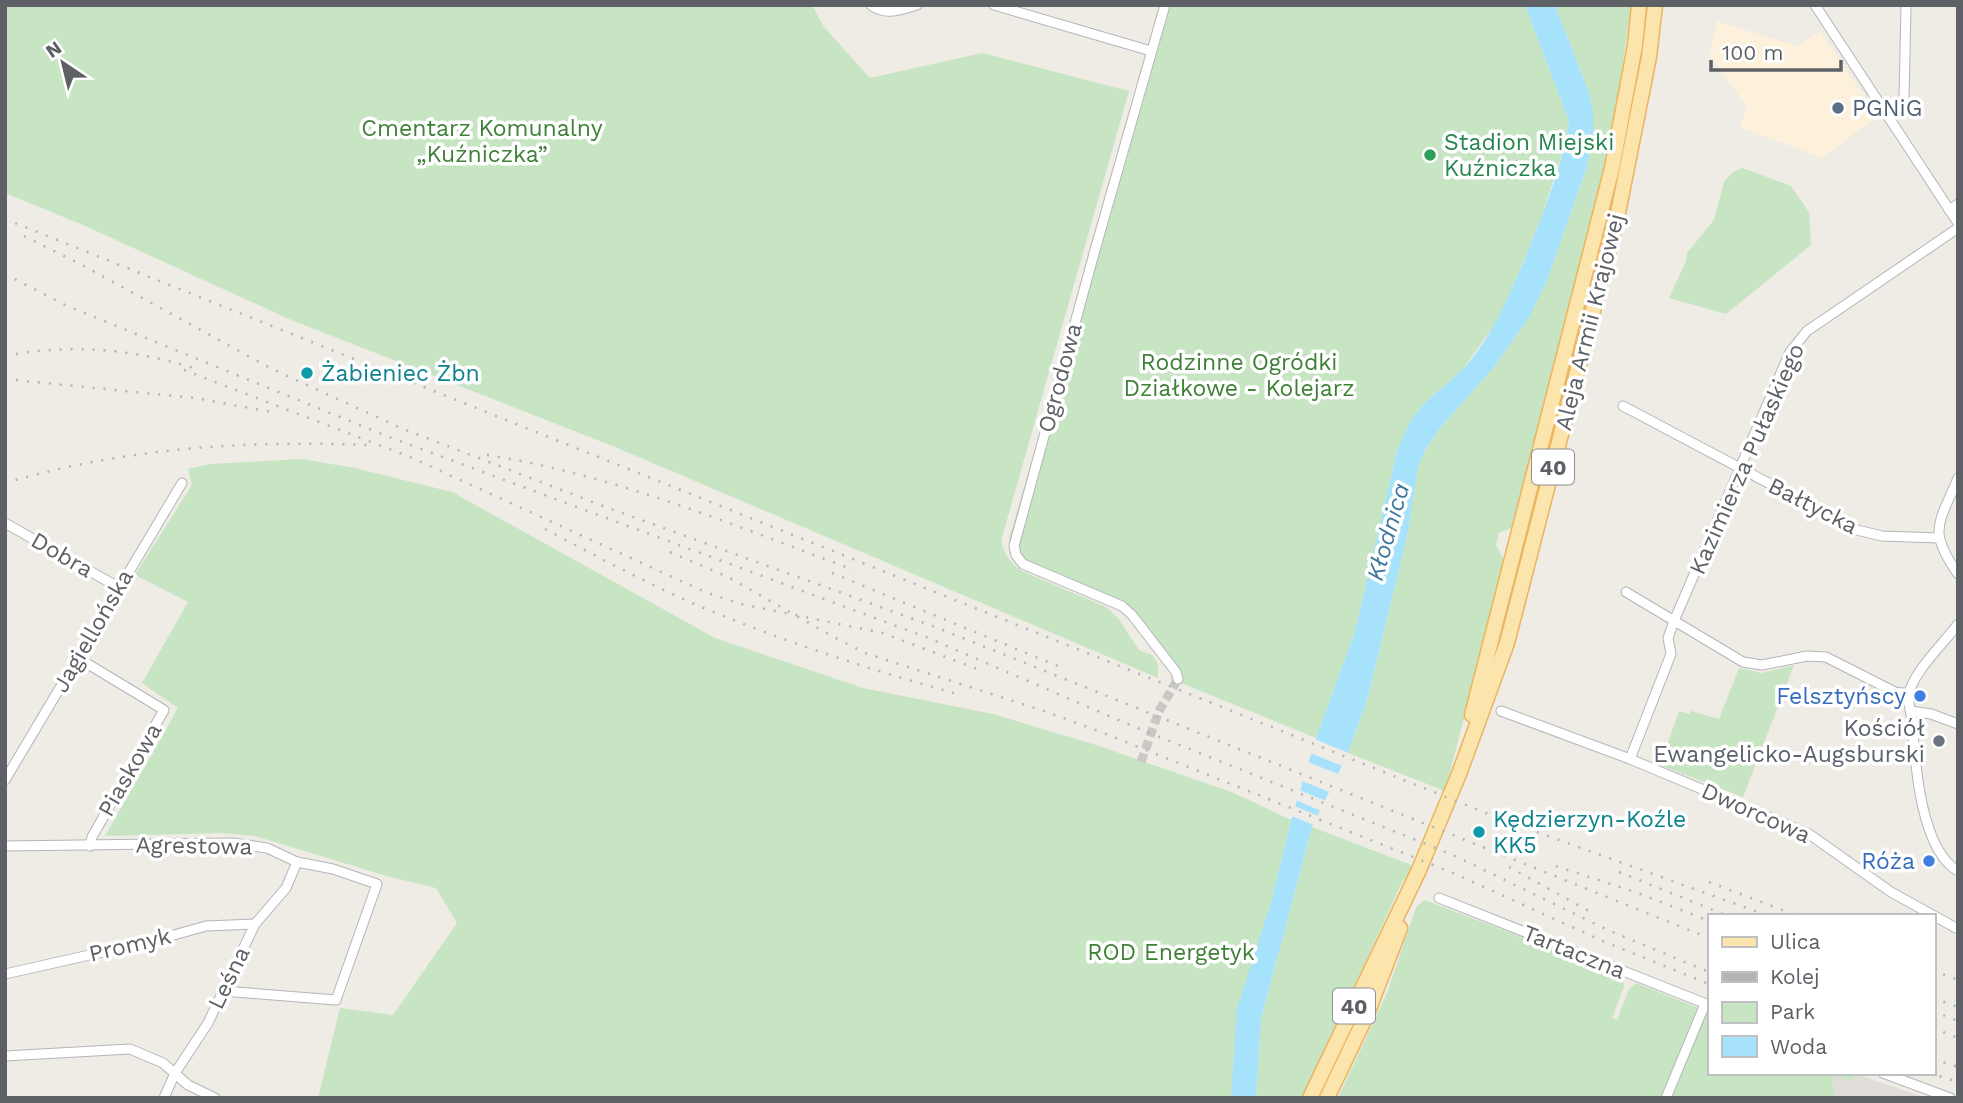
<svg xmlns="http://www.w3.org/2000/svg" width="1963" height="1103" font-family="'Work Sans',sans-serif">
<style>
.commercial{fill:#fdf1dc}
.industrial{fill:#e0ddd9}
.green{fill:#c7e5c2}
.water{fill:#a7e2fc}
.pier{fill:#efebe5}
.lines{fill:none;stroke-linecap:round;stroke-linejoin:round}
.street-tunnel{stroke:#cac8c5;stroke-width:9;stroke-dasharray:9 4.5;stroke-linecap:butt}
.street-casing{stroke:#b2b6b9;stroke-width:11}
.primary-casing{stroke:#ecb360;stroke-width:17}
.street{stroke:#fff;stroke-width:9}
.primary{stroke:#fce5ac;stroke-width:14}
.rail{stroke:#b3b4b5;stroke-width:2.5;stroke-dasharray:2 9;stroke-linecap:butt}
.service-dot{fill:#5c6f8a;stroke:#fff;stroke-width:2.5}
.leisure-dot{fill:#2e9e5b;stroke:#fff;stroke-width:2.5}
.culture-dot{fill:#0f9aa8;stroke:#fff;stroke-width:2.5}
.shop-dot{fill:#3f7fe0;stroke:#fff;stroke-width:2.5}
.worship-dot{fill:#6b7280;stroke:#fff;stroke-width:2.5}
.labels{text-anchor:middle;dominant-baseline:central;stroke-width:7;stroke-linejoin:round;paint-order:stroke}
.shield{fill:#fff;stroke:#8e9093;stroke-width:2}
.shield-label{font-size:21px;font-weight:bold;fill:#5d6165}
.service-label{font-size:23px;fill:#4e5e75;stroke:#fff;text-anchor:start}
.park-label{font-size:23px;fill:#3e8137;stroke:#fff}
.leisure-label{font-size:23px;fill:#27864d;stroke:#fff;text-anchor:start}
.street-label{font-size:23px;fill:#5d6165;stroke:#fff}
.culture-label{font-size:23px;fill:#0d838f;stroke:#fff;text-anchor:start}
.shop-label{font-size:23px;fill:#366cbe;stroke:#fff;text-anchor:end}
.worship-label{font-size:23px;fill:#5b616d;stroke:#fff;text-anchor:end}
.water-label{font-size:24px;font-style:italic;fill:#3f789c;stroke:#fff}
</style>
<rect width="100%" height="100%" fill="#efebe5"/>
<path class="commercial" d="M1717 21 1797 46 1820 31 1878 116 1822 158 1740 127 1747 107 1709 54Z"/>
<path class="industrial" d="M1855 1074 1927 1098H1836L1832 1086 1835 1075 1853 1080Z"/>
<g class="green">
<path d="M5 5H812L824 27 870 78 982 53 1129 91 1001 541C1005 555 1010 563 1022 571L1106 607 1118 618 1139 650 1152 655 1158 664V678L615 447 289 319 83 225 5 193Z"/>
<path d="M1165 5H1525L1569 121 1566 142 1540 221 1504 308 1493 327 1462 370 1421 407 1408 426 1397 451 1355 632 1316 738 1171 679 1172 670 1117 599 1033 567 1011 551 1009 539Z"/>
<path d="M1555 5H1631C1610 182 1558 354 1514 527L1499 533 1496 545 1505 562 1445 791 1348 753 1368 697 1408 532 1415 479 1421 457 1440 428 1494 367 1530 316 1546 283 1586 170 1593 111 1588 90Z"/>
<path d="M1743 168 1791 186 1809 212 1811 245 1726 314 1669 298 1686 261 1687 253 1714 220 1724 182 1733 172Z"/>
<path d="M301 459 355 468 452 492 715 638 863 688 993 714 1096 745 1234 793 1291 820 1261 946 1234 1098H318L340 1008 393 1015 457 923 436 888 390 877 255 836 222 833 105 836 178 708 142 683 188 602 135 575 192 485 188 469 210 464Z"/>
<path d="M1794 665 1743 797 1660 765 1679 711 1689 714 1691 711 1719 719 1739 668 1762 673Z"/>
<path d="M1312 827 1414 866 1402 882 1303 1098H1256L1261 1019Z"/>
<path d="M1425 900 1622 976 1624 987 1612 1018 1617 1020 1629 989 1636 983 1709 1012V1073H1855L1853 1081 1835 1075 1832 1086 1836 1098H1338L1387 993 1416 907Z"/>
</g>
<path class="water" d="M1525 5H1555L1588 90 1593 111V136L1586 170 1546 283 1530 316 1494 367 1440 428 1425 450 1418 467 1408 532 1368 697 1348 753 1312 827 1261 1019 1256 1098H1231L1237 1009 1272 899 1291 820 1316 738 1355 632 1397 451C1404 435 1410 418 1423 405 1438 390 1456 378 1470 361 1496 329 1511 291 1527 253 1544 211 1562 167 1569 121Z"/>
<g class="pier">
<path d="M1312 738 1351 754 1345 767 1308 752Z"/>
<path d="M1305 761 1341 775 1332 793 1300 780Z"/>
<path d="M1297 789 1328 802 1323 812 1294 799Z"/>
<path d="M1292 805 1321 817 1316 826 1289 815Z"/>
</g>
<g class="lines">
<path class="street-tunnel" d="M1141 762 1159 711 1178 679"/>
<g class="street-casing">
<g id="street">
<path d="M871 5C886 16 900 10 917 5"/>
<path d="M994 5 1151 51"/>
<path d="M1165 5 1095 250 1014 546 1016 555 1023 564 1122 606 1132 615 1176 672 1178 679"/>
<path d="M1815 5 1958 223"/>
<path d="M1889 118 1901 108 1904 99 1906 5"/>
<path d="M1949 210 1958 204"/>
<path d="M1623 406 1857 530 1882 536 1938 538"/>
<path d="M1958 478C1939 524 1927 530 1958 574"/>
<path d="M5 523 118 587"/>
<path d="M1626 592 1743 662 1762 665 1807 656 1826 657 1895 692 1909 694"/>
<path d="M1958 624C1945 642 1911 674 1909 695 1908 703 1911 713 1912 721 1915 761 1920 849 1958 871"/>
<path d="M78 658 164 710 92 837 90 846"/>
<path d="M1501 711 1630 759 1809 834 1891 892 1956 928"/>
<path d="M1911 711 1931 714 1958 724"/>
<path d="M1630 759 1671 654 1668 638 1674 621 1790 352 1807 331 1958 228"/>
<path d="M5 780 182 483"/>
<path d="M5 846 233 843 267 848 297 862 333 869 377 884 336 1000 223 991"/>
<path d="M1439 898 1709 1005"/>
<path d="M5 974 156 940 206 926 255 924"/>
<path d="M5 1056 130 1049 163 1063 188 1085 215 1098"/>
<path d="M1883 1073 1950 1098"/>
<path d="M164 1098 175 1073 208 1023 255 924 286 888 297 862"/>
<path d="M1666 1098 1705 1004"/>
</g>
</g>
<g class="primary-casing">
<g id="primary">
<path d="M1472 715 1612 168 1635 46 1639 5"/>
<path d="M1310 1098 1419 870 1459 774 1507 643 1617 218 1649 57 1655 5"/>
<path d="M1327 1098 1367 1014 1400 928"/>
</g>
</g>
<use href="#street" class="street"/>
<use href="#primary" class="primary"/>
<g class="rail">
<path d="M5 219 1501 819 1769 916"/>
<path d="M24 236 82 265 272 369 401 428 603 506 938 628 1709 938"/>
<path d="M5 274 65 305 389 437 926 637 1130 725 1453 855 1610 931 1709 972"/>
<path d="M5 356C70 343 134 349 197 369"/>
<path d="M184 370 410 457 705 592 741 604 883 633 977 669"/>
<path d="M5 379 195 398 272 412"/>
<path d="M487 455C615 475 733 525 854 570"/>
<path d="M5 483C124 448 246 440 369 445"/>
<path d="M545 529C596 556 646 583 699 606 782 641 868 669 954 693"/>
<path d="M670 552 728 577 832 636 865 653 1047 712 1101 732 1453 873 1605 942 1709 984"/>
<path d="M832 573 1065 669"/>
<path d="M1556 866 1638 893 1709 921"/>
<path d="M1509 867 1589 911"/>
<path d="M1619 872 1728 916"/>
<path d="M1709 882 1798 916"/>
<path d="M1933 970 1958 980"/>
<path d="M1933 998 1958 1007"/>
<path d="M1933 1011 1958 1021"/>
<path d="M1933 1028 1958 1038"/>
<path d="M1933 1059 1958 1067"/>
<path d="M1929 1073 1958 1082"/>
</g>
</g>
<circle class="service-dot" cx="1838" cy="108" r="7"/>
<circle class="leisure-dot" cx="1430" cy="155" r="7"/>
<g class="culture-dot">
<circle cx="307" cy="373" r="7"/>
<circle cx="1479" cy="832" r="7"/>
</g>
<g class="shop-dot">
<circle cx="1920" cy="696" r="7"/>
<circle cx="1929" cy="861" r="7"/>
</g>
<circle class="worship-dot" cx="1939" cy="741" r="7"/>
<g class="labels">
<g class="shield">
<rect x="1532" y="449.5" width="42" height="35" rx="5"/>
<rect x="1333" y="988.5" width="42" height="35" rx="5"/>
</g>
<g class="shield-label">
<text x="1553" y="467">40</text>
<text x="1354" y="1006">40</text>
</g>
<g class="service-label">
<text x="1852" y="108">PGNiG</text>
</g>
<g class="park-label">
<text x="482" y="128">Cmentarz Komunalny<tspan x="482" dy="26">„Kuźniczka”</tspan></text>
<text x="1239" y="362">Rodzinne Ogródki<tspan x="1239" dy="26">Działkowe - Kolejarz</tspan></text>
<text x="1171" y="952">ROD Energetyk</text>
</g>
<g class="leisure-label">
<text x="1444" y="142">Stadion Miejski<tspan x="1444" dy="26">Kuźniczka</tspan></text>
</g>
<g class="street-label">
<text transform="translate(1590 322) rotate(-76)">Aleja Armii Krajowej</text>
<text transform="translate(1060 378) rotate(-75)">Ogrodowa</text>
<text transform="translate(1747 459) rotate(-66)">Kazimierza Pułaskiego</text>
<text transform="translate(1813 506) rotate(27)">Bałtycka</text>
<text transform="translate(62 555) rotate(30)">Dobra</text>
<text transform="translate(93 631) rotate(-60)">Jagiellońska</text>
<text transform="translate(130 770) rotate(-60)">Piaskowa</text>
<text transform="translate(1756 813) rotate(24)">Dworcowa</text>
<text transform="translate(194 846) rotate(1)">Agrestowa</text>
<text transform="translate(130 945) rotate(-13)">Promyk</text>
<text transform="translate(1574 952) rotate(22)">Tartaczna</text>
<text transform="translate(229 978) rotate(-64)">Leśna</text>
</g>
<g class="culture-label">
<text x="321" y="373">Żabieniec Żbn</text>
<text x="1493" y="819">Kędzierzyn-Koźle<tspan x="1493" dy="26">KK5</tspan></text>
</g>
<g class="shop-label">
<text x="1906" y="696">Felsztyńscy</text>
<text x="1915" y="861">Róża</text>
</g>
<g class="worship-label">
<text x="1925" y="728">Kościół<tspan x="1925" dy="26">Ewangelicko-Augsburski</tspan></text>
</g>
<g class="water-label">
<text transform="translate(1388 532) rotate(-74)">Kłodnica</text>
</g>
</g>
<rect width="1963" height="1103" fill="none" stroke="#5d6165" stroke-width="14"/>
<rect x="1708" y="914" width="228" height="161" fill="#ffffff" stroke="#bec0c1" stroke-width="2"/>
<rect x="1722" y="937" width="35" height="10" fill="#fce5ac" stroke="#bec0c1" stroke-width="2"/>
<text x="1770" y="949" font-size="21" fill="#5d6165">Ulica</text>
<rect x="1722" y="972" width="35" height="10" fill="#b3b4b5" stroke="#bec0c1" stroke-width="2"/>
<text x="1770" y="984" font-size="21" fill="#5d6165">Kolej</text>
<rect x="1722" y="1002" width="35" height="21" fill="#c7e5c2" stroke="#bec0c1" stroke-width="2"/>
<text x="1770" y="1019" font-size="21" fill="#5d6165">Park</text>
<rect x="1722" y="1036" width="35" height="21" fill="#a7e2fc" stroke="#bec0c1" stroke-width="2"/>
<text x="1770" y="1054" font-size="21" fill="#5d6165">Woda</text>
<g transform="translate(63 63) rotate(325)" stroke="#ffffff" stroke-width="5" paint-order="stroke">
<path d="M0-5L12 26L0 18L-12 26Z" fill="#5d6165"/>
<text y="-10" font-size="19" font-weight="bold" text-anchor="middle" fill="#5d6165">N</text>
</g>
<path d="M1711 60v10h130v-10" fill="none" stroke="#5d6165" stroke-width="3.5"/>
<text x="1722" y="60" font-size="21" fill="#5d6165" stroke="#ffffff" stroke-width="5" paint-order="stroke">100 m</text>
</svg>
